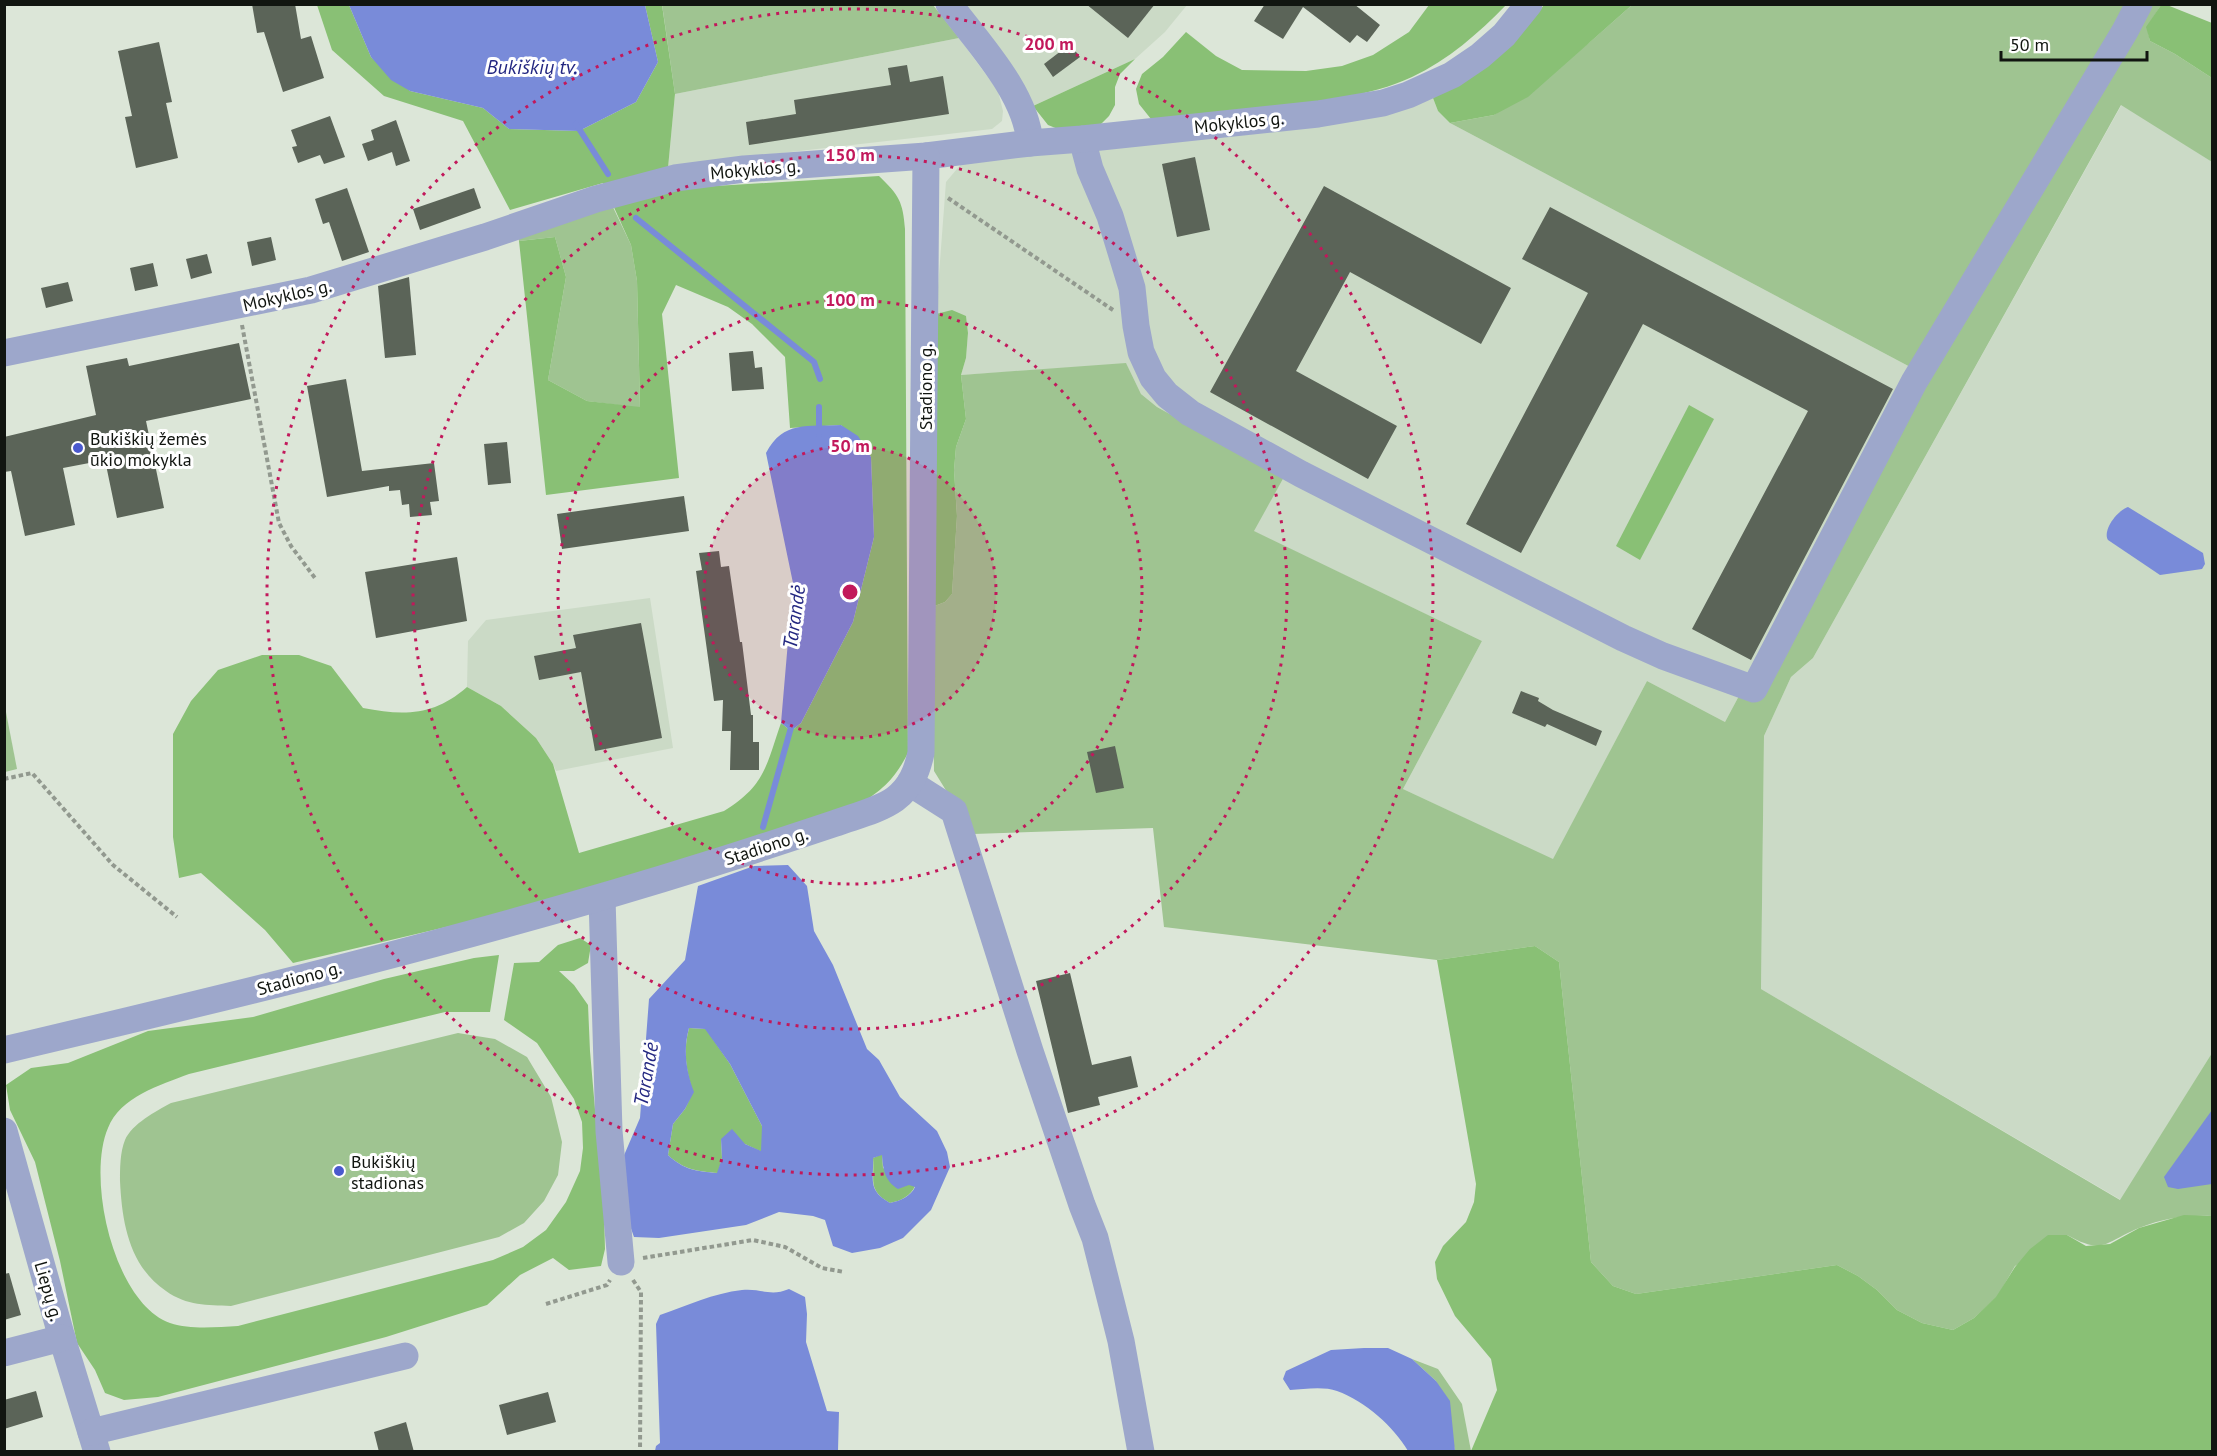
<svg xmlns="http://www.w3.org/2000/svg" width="2217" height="1456" font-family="'PT Sans',sans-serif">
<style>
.built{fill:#cbdac6}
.green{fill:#9fc491}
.forest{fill:#89c075}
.water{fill:#798bd9;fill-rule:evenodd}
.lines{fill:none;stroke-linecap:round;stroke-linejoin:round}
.stream{stroke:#798bd9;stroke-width:6}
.building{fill:#5b6458}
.path{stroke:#92998f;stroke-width:4;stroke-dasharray:4.5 3;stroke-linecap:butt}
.minor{stroke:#9da7cb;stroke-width:27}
.ring{fill:none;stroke:#c2185b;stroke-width:3;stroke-dasharray:3 6}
.poi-dot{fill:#4a59ce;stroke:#fff;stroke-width:2}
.labels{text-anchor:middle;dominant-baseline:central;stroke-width:6;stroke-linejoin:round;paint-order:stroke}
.street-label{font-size:18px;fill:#111510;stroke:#fff}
.poi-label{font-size:18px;fill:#111510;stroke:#fff;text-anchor:start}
.water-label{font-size:20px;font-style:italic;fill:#232781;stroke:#fff}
.centre{fill:#c2185b;stroke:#fff;stroke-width:3}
.ring-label{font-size:18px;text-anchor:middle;font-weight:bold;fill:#c2185b;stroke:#fff;stroke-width:6;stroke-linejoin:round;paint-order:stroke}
</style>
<rect width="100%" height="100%" fill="#dce6d8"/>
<g class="built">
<path d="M959 5H1187L1165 32 1135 59 1033 106Z"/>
<path d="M959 38 998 91 1003 111 1002 121 992 129 728 159 668 168 675 94Z"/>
<path d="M1433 98 1438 111 1450 123 1914 369 1725 722 1647 681 1553 860 1403 789 1482 641 1253 531 1284 477 1157 407 1141 394 1126 364 961 375 966 358 968 333 966 317 936 314 946 182 962 163Z"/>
<path d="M2122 104 2212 162V1053L2121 1200 1761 989 1764 736 1791 677 1813 658Z"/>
<path d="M650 598 673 748 556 771 553 764 536 738 501 706 467 687 468 641 486 620Z"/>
</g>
<g class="green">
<path d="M662 4 933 5 959 38 675 94Z"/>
<path d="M1632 5H2161L2147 27 2150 41 2175 54 2212 78V162L2121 105 1813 658 1791 677 1764 736 1761 989 2120 1200 2212 1053V1216C2187 1215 2164 1218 2139 1228 2106 1241 2105 1256 2067 1235L2015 1266 1997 1297 1974 1318 1953 1330 1922 1323 1897 1310 1877 1290 1858 1276 1837 1265 1636 1294 1613 1286 1591 1262 1559 962 1535 946 1437 960 1164 927 1153 828 973 834 934 771 932 607 945 602 952 594 957 516 954 470 956 447 966 419 961 375 1126 363 1141 394 1157 407 1284 477 1254 531 1482 641 1403 789 1553 859 1647 681 1725 722 1914 369 1450 123 1494 115 1590 42Z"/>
<path d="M611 203 631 245 637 281 640 408 587 401 548 380 566 277 555 237 519 241 517 232Z"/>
<path d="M5 707 17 769 5 772H4Z"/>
<path d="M458 1033 495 1039 527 1057 551 1097 562 1142 558 1175 544 1201 524 1223 499 1237 231 1306C207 1305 187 1306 166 1291 129 1266 122 1222 120 1181 120 1169 120 1152 125 1140 132 1124 156 1111 171 1103Z"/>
<path d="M1412 1359 1438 1369 1462 1404 1471 1451H1455L1452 1436 1436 1381Z"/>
</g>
<g class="forest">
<path d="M317 5H349L371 57 410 91 483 108 509 129 579 131 636 102 658 62 645 5H662L675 94 666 189 879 176C899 195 903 202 905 229L908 753C895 778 884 789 860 804L570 898 293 963 265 930 201 873 179 878 173 837V734L191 701 218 670 262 655H299L331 666 363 708C404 716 434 716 467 687L501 706 536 738 553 764 579 853 724 811C765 786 766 766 781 723L791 731 801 723 853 622 874 537 871 457 841 425 790 428 785 357 752 324 728 307 676 285 662 314 679 478 546 495 519 241 555 237 566 277 548 380 587 401 640 407 637 281 631 245 603 183 510 210 463 121 384 96 332 50Z"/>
<path d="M1429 5H1506C1479 33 1448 60 1412 77 1369 97 1320 101 1274 106 1233 110 1192 115 1151 119L1139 104 1136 89 1142 74 1163 57 1186 32 1216 56 1242 70 1306 71 1342 66 1373 55 1409 32Z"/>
<path d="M1544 5H1632L1528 97 1494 115 1450 123 1438 111 1433 98 1512 44Z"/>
<path d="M2161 5H2167L2212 23V78L2175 54 2150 41 2146 27Z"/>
<path d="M1135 59 1120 74 1115 87V105L1109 116 1096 129 1063 131 1048 125 1033 106Z"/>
<path d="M952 310 966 316 968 333 966 358 961 375 966 419 956 447 954 470 957 516 952 594 945 602 932 607 936 314Z"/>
<path d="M1689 405 1714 419 1640 560 1616 546Z"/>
<path d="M580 938 591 945 588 963 574 971H559L574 985 588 1005 590 1051 604 1214 605 1249 601 1266 569 1270 553 1258 520 1275 487 1305 386 1337 158 1397 124 1400 105 1393 95 1370 77 1343 60 1261 35 1162 10 1110 6 1085 31 1068 68 1063 148 1031 253 1017 384 979 474 958 499 955 490 1012H445L189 1074C160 1085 120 1097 108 1128 86 1179 114 1303 170 1323 191 1330 217 1327 238 1326L493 1260 523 1247 546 1230 566 1202 580 1171 583 1148 582 1122 574 1099 537 1043 504 1020 514 963 539 962 558 945Z"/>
<path d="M1535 946 1559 962 1591 1262 1613 1286 1636 1294 1837 1265 1858 1276 1877 1290 1897 1310 1922 1323 1953 1330 1974 1318 1996 1297 2015 1267 2030 1249 2048 1235H2067L2086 1246 2110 1244 2139 1228 2184 1215 2212 1216V1451H1471L1497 1390 1491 1359 1455 1316 1437 1279 1435 1262 1443 1246 1466 1222 1474 1202 1476 1184 1437 960Z"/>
<path d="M689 1028 706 1029 730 1064 762 1126V1152L745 1144 721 1139 722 1158 718 1173C697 1171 684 1170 668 1155L673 1124 685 1109 693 1092C686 1071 683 1050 689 1028Z"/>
<path d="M882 1154 883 1168 915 1186C911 1196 900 1201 890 1203 867 1190 875 1180 873 1158Z"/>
</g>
<g class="water">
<path d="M349 5H645L658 62 636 102 579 131 509 129 483 108 410 91 391 80 371 57Z"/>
<path d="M841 425 858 436 871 457 874 537 853 622 801 723 791 731 781 723 793 583 766 453C783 420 808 427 841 425Z"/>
<path d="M2128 507 2203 553 2205 564 2202 569 2160 575 2108 540C2102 530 2118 510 2128 507Z"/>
<path d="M788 865 807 886 814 931 833 965 867 1049 879 1060 900 1097 937 1131 947 1152 950 1167 931 1210 903 1238 880 1248 852 1253 833 1246 825 1220 813 1216 779 1212 746 1225 659 1238 634 1237 622 1203V1160L640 1118 649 999 685 960 698 886 754 866ZM689 1028 705 1029 730 1064 762 1126 761 1151 745 1144 732 1129 721 1139 722 1158 717 1173C696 1171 684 1170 668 1155L673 1124 685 1109 694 1092C686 1071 683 1050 689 1028ZM882 1155C883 1170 885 1181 898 1189L909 1185 915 1187C911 1196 900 1201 890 1203 867 1190 874 1180 873 1158Z"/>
<path d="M2212 1110V1184L2178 1189 2168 1187 2164 1177Z"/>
<path d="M789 1289 805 1297 807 1314 806 1342 827 1411 839 1412 838 1451H655L656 1446 660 1443 656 1324 660 1315C686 1306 714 1293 742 1290 761 1288 770 1297 789 1289Z"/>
<path d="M1364 1348H1388L1412 1359 1436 1381 1450 1401 1455 1451H1408C1394 1427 1365 1401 1337 1391 1324 1386 1304 1389 1290 1390L1283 1379 1286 1371 1331 1350Z"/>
</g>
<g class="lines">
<g class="stream">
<path d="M576 124 608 174"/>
<path d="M636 218 814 362 820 379"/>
<path d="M819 434V407"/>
<path d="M763 827 792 724"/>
</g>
</g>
<g class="building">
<path d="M252 4H295L301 39 311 36 324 78 283 92 264 32 257 33Z"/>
<path d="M1086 4H1155L1128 38Z"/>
<path d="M1265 4H1354L1380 25 1367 42 1357 35 1350 43 1303 7 1283 39 1254 21Z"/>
<path d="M159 42 172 102 166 103 178 158 136 168 125 117 132 116 118 51Z"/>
<path d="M1070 44 1080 57 1053 77 1044 64Z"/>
<path d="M907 65 910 82 943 76 949 114 749 145 746 122 796 114 794 100 891 85 888 68Z"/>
<path d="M330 116 345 157 324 164 320 155 298 163 292 147 297 146 291 130Z"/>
<path d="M396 120 410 161 396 166 392 152 368 161 362 144 374 140 371 130Z"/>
<path d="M1195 157 1210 230 1177 237 1162 164Z"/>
<path d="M1324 186 1511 288 1481 344 1350 272 1296 371 1397 426 1368 479 1210 392Z"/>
<path d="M347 188 369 252 342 261 329 222 323 224 315 199Z"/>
<path d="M474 188 481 208 420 230 413 209Z"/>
<path d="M1550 207 1893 389 1751 660 1692 629 1808 411 1643 324 1521 553 1466 524 1588 293 1522 259Z"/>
<path d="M271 237 276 260 252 266 247 242Z"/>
<path d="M207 254 212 273 191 279 186 259Z"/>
<path d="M153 263 158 286 135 291 130 268Z"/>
<path d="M409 277 416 355 385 358 378 286Z"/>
<path d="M68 282 73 301 46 308 41 288Z"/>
<path d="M239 343 251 399 146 421 164 508 117 518 105 460 63 468 75 525 25 536 11 471 4 472V437L96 415 86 366 127 358 129 366Z"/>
<path d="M753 351 755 368 762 367 764 389 732 391 729 353Z"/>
<path d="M346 379 362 471 434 463 439 501 430 502 432 515 410 517 409 504 402 505 400 490 389 491V486L327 497 307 386Z"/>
<path d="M507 442 511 483 488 485 484 444Z"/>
<path d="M684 496 689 531 562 549 557 514Z"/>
<path d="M719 551 721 567 729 566 740 642H742L751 715H753V742H759V770H730L731 731H722L723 700 714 701 696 571 702 570 699 553Z"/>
<path d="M457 557 467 621 376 638 365 572Z"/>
<path d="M641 623 662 738 595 751 581 672 539 680 534 656 576 648 573 635Z"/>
<path d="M1521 691 1539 698 1538 701 1553 710 1602 731 1596 746 1547 724 1545 727 1512 713Z"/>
<path d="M1115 746 1124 788 1096 793 1087 752Z"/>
<path d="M1070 973 1092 1065 1131 1056 1138 1087 1098 1097 1100 1105 1068 1113 1036 981Z"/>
<path d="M9 1273 21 1315 4 1320V1274Z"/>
<path d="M36 1391 43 1417 4 1429V1400Z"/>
<path d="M548 1392 556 1422 507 1435 499 1405Z"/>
<path d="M406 1422 414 1452H379L374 1432Z"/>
</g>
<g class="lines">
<g class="path">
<path d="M948 198 1113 310"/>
<path d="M242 325 279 523 291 546 315 578"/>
<path d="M4 779 32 773 113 865 177 917"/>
<path d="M643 1258 753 1240 785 1247 822 1268 844 1272"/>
<path d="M633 1280 641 1292 640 1452"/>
<path d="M546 1304 607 1285 610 1280"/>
</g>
<g class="minor">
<path d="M949 4C979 44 1026 93 1030 143"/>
<path d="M1082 139 1090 169 1110 216 1132 288 1136 326 1141 352 1153 378 1167 395 1190 413 1301 474 1623 638 1663 656 1754 689 1914 382 2125 31 2139 4"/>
<path d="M4 353 311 290 485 237 596 199 675 178 744 169 926 156 1030 143 1082 139 1318 114 1383 103 1408 95 1452 75 1480 56 1504 35 1529 4"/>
<path d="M910 783 954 811 1030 1051 1082 1205 1095 1238 1121 1341 1141 1452"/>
<path d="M602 898 609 1131 621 1262"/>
<path d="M4 1050C241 994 478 937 710 864 752 851 794 837 836 823 855 816 878 811 895 799 911 787 917 771 921 753L926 156"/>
<path d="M4 1131 62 1338 97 1452"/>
<path d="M4 1353 62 1338"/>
<path d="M91 1432 405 1356"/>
</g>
</g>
<circle cx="850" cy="592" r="146" fill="#c2185b" fill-opacity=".12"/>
<g class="ring">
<circle cx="850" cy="592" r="146"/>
<circle cx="850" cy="592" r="292"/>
<circle cx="850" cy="592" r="437"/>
<circle cx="850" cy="592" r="583"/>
</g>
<g class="poi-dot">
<circle cx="78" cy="448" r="6"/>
<circle cx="339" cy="1171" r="6"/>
</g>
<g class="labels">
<g class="street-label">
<text transform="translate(1239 122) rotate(-6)">Mokyklos g.</text>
<text transform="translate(755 169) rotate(-5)">Mokyklos g.</text>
<text transform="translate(287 295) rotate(-13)">Mokyklos g.</text>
<text transform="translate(925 387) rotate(-90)">Stadiono g.</text>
<text transform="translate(766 846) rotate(-18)">Stadiono g.</text>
<text transform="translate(299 978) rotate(-15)">Stadiono g.</text>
<text transform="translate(49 1291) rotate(74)">Liepų g.</text>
</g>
<g class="poi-label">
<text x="90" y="438">Bukiškių žemės<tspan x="90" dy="21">ūkio mokykla</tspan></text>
<text x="351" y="1161">Bukiškių<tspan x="351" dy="21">stadionas</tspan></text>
</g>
<g class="water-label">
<text x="532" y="67">Bukiškių tv.</text>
<text transform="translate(794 617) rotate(-82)">Tarandė</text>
<text transform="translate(646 1074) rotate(-80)">Tarandė</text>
</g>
</g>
<circle cx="850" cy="592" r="9" class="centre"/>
<g class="ring-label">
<text x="1049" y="50">200 m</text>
<text x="850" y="161">150 m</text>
<text x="850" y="306">100 m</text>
<text x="850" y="452">50 m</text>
</g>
<rect width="2217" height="1456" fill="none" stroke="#111510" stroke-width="12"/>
<path d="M2001 51v9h146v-9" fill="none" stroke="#111510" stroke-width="3"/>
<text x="2010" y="51" font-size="18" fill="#111510" stroke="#ffffff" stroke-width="4.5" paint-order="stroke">50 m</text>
</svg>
